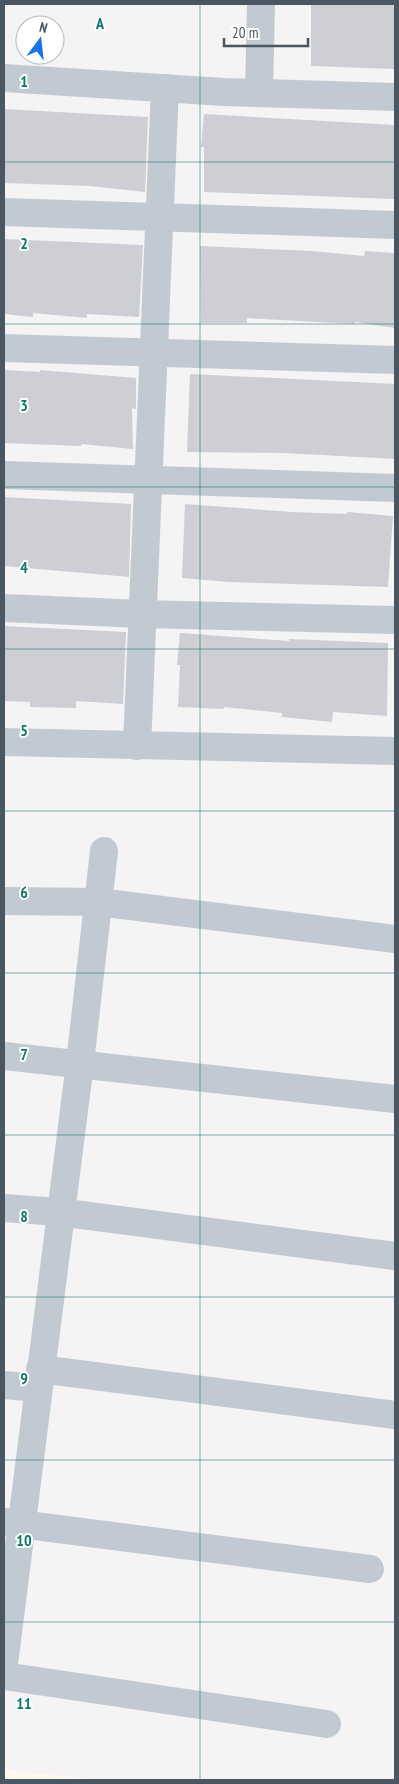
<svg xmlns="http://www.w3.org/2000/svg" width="399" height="1784" font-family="'PT Sans Narrow',sans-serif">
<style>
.commercial{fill:#fdf9ef}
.building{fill:#cdcfd5}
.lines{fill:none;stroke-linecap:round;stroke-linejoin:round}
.minor{stroke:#c1cad2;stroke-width:28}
.grid{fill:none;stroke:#0f766e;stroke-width:1;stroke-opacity:0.55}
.grid-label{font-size:16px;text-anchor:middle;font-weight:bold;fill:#0f766e;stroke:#fff;stroke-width:4;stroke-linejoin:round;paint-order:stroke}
</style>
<rect width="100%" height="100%" fill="#f5f3f3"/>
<path class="commercial" d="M4 1770 99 1780H4Z"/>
<g class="building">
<path d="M311 4H395V69L311 66Z"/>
<path d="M4 109 148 117 145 192 90 186 4 183Z"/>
<path d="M204 114 395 125V199L204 192V147H201Z"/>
<path d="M4 239 143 245 139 317 87 314V318L33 313V317L4 314Z"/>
<path d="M200 246 312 251 364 256 365 251 395 253V328L355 322V324L247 318V323H201Z"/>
<path d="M4 370 40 372V370L136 378V409L132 408 133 449 81 444V446L4 443Z"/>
<path d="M190 374 395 384V459L284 453 187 452Z"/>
<path d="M4 497 131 504 129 577 4 566Z"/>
<path d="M185 504 292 512 347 514V512L393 516 388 587 229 582 182 578Z"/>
<path d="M4 626 126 632 123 704 76 701V708L30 707V702L4 701Z"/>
<path d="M180 633 289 641V639L388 643 387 716 333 712 332 722 282 717V713L224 707V709L178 707 180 665H177Z"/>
</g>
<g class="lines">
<g class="minor">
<path d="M4 78 224 92 395 97"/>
<path d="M259 93 261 4"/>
<path d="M4 212 395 225"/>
<path d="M4 348 395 360"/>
<path d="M4 475 395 488"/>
<path d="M4 608 142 614 395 620"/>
<path d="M4 742 395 751"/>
<path d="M137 746 165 88"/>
<path d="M4 901 98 902 395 939"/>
<path d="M4 1056 395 1099"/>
<path d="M4 1208 59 1212 395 1256"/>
<path d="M40 1369 395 1415"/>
<path d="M4 1385 38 1388"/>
<path d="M4 1522 370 1569"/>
<path d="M4 1664 80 1063 104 851"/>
<path d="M4 1676 327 1724"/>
</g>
</g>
<path class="grid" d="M200 4V1780M4 162H395M4 324H395M4 487H395M4 649H395M4 811H395M4 973H395M4 1135H395M4 1297H395M4 1460H395M4 1622H395"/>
<g class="grid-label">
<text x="100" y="29">A</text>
<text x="24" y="87">1</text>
<text x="24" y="249">2</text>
<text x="24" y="411">3</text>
<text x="24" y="573">4</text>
<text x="24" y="736">5</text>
<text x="24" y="898">6</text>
<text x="24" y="1060">7</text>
<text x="24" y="1222">8</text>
<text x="24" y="1384">9</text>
<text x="24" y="1546">10</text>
<text x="24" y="1709">11</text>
</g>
<rect width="399" height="1784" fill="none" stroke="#4a5661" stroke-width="10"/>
<g transform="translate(40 40) rotate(15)"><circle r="24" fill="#ffffff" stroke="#b7bbc0"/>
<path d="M0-4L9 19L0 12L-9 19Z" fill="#1a73e8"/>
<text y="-8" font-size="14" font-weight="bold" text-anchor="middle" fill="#4a5661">N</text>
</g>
<path d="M224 38v8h84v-8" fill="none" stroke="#4a5661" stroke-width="2.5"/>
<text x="232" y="38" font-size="15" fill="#4a5661" stroke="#ffffff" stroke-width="4" paint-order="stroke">20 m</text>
</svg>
